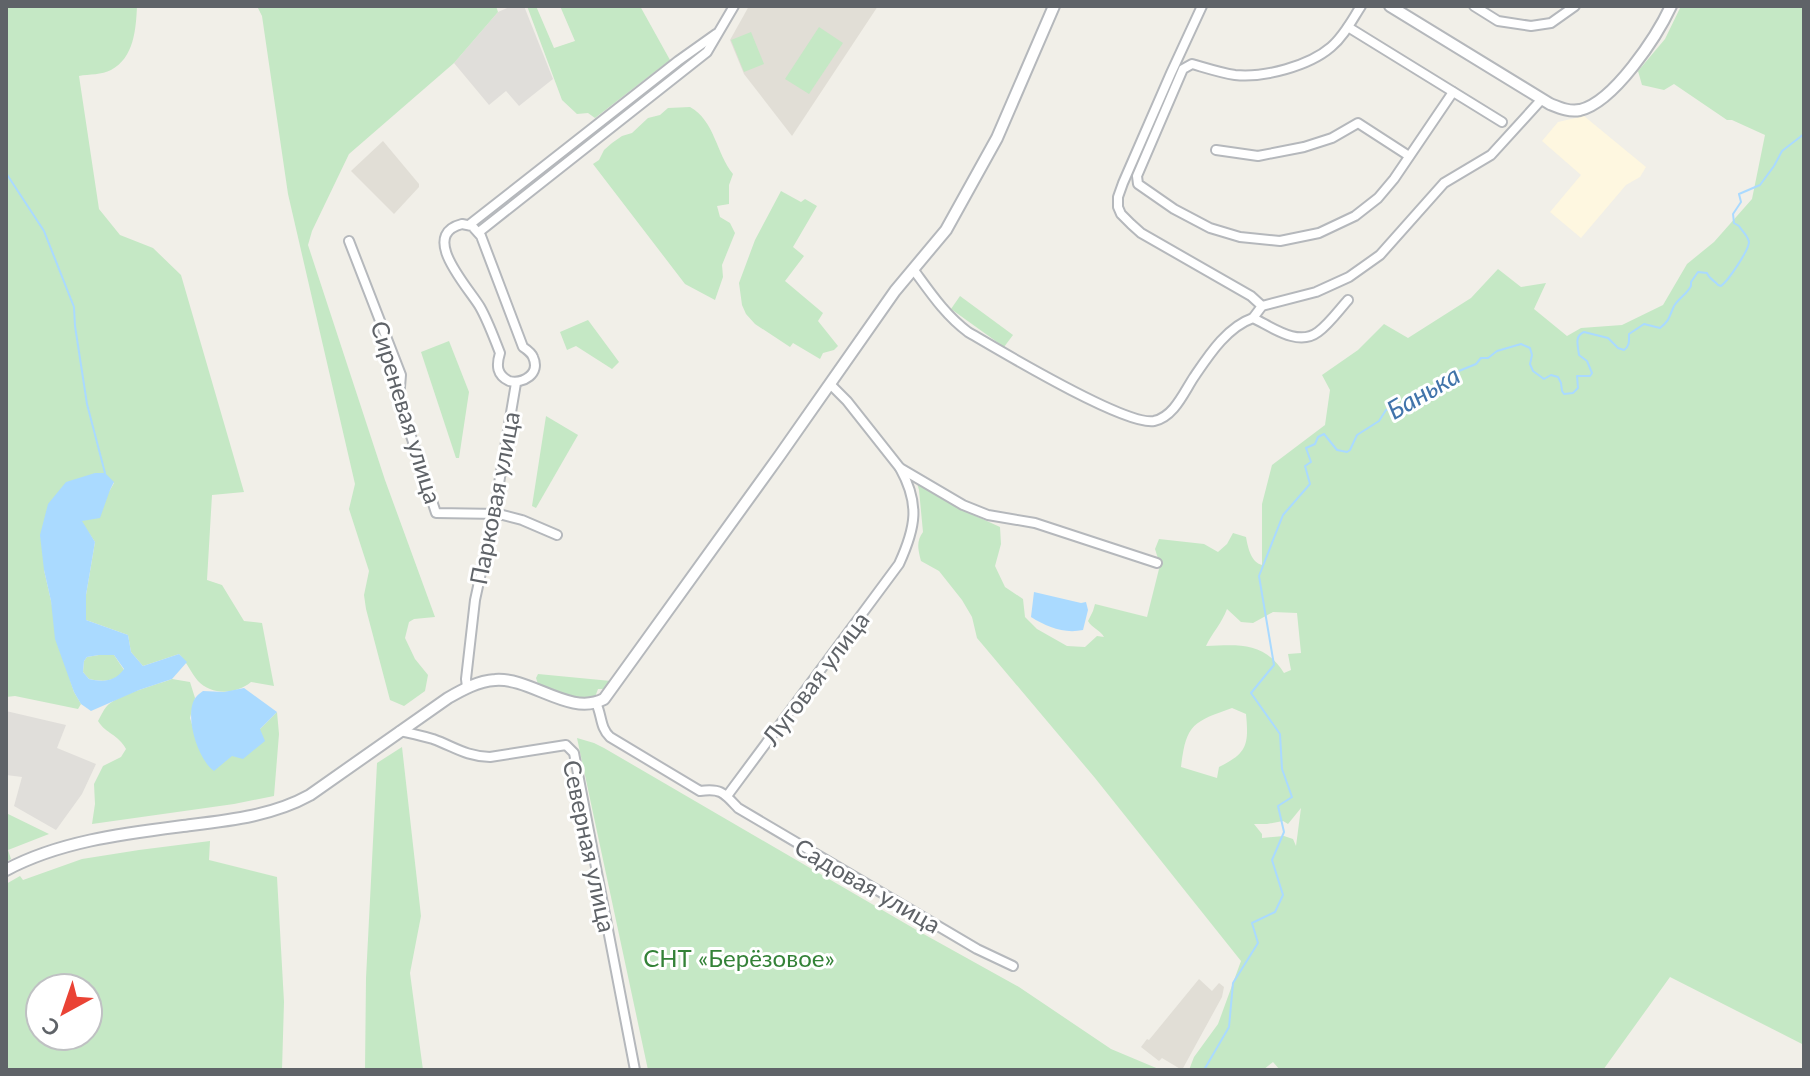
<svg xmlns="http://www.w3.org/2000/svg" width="1810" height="1076" font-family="Lato,sans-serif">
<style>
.commercial{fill:#fef7e0}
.industrial{fill:#e0deda}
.education{fill:#e1ded6}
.green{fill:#c5e8c5;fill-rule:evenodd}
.water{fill:#aadaff;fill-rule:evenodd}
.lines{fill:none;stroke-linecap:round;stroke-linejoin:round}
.stream{stroke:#aadaff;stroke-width:2}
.minor-casing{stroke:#b5b8bc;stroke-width:12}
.tertiary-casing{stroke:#b5b8bc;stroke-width:14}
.minor{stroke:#fff;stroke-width:8}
.tertiary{stroke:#fff;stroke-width:10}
.labels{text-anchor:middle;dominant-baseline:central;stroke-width:6;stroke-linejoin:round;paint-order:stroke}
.street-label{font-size:24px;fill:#5f6368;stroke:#fff}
.park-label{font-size:24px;fill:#348238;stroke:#fff}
.water-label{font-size:26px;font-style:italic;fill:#4174aa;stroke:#fff}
</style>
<rect width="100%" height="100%" fill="#f1efe8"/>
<path class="commercial" d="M1584 116 1646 167 1640 177 1626 185 1581 238 1550 212 1581 175 1542 141 1558 122Z"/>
<g class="industrial">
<path d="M512 6H524L553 79 519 106 506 91 489 105 454 63 498 12Z"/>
<path d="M6 711 66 725 57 748 96 764 82 794 56 830 14 806 22 777 6 775Z"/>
</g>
<g class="education">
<path d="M749 6H878L792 136 744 74 730 40Z"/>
<path d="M383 141 419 184V187L394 214 351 171Z"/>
<path d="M1199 979 1212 991 1219 983 1224 987 1222 997 1182 1070 1162 1058 1159 1061 1141 1047 1147 1039 1149 1040Z"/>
</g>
<g class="green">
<path d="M6 6H137C136 29 134 58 111 70 102 75 89 74 79 76L99 209 120 235 153 248 181 275 244 492 212 495 207 580 222 585 244 621 262 623 274 686 251 682C237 694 212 696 198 681 191 673 187 662 179 654L143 666 131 652 128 635 86 620V595L95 542 81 521 110 490 114 483 104 473H95L44 570 66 667 74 692 81 704 78 709 15 696 6 697Z"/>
<path d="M257 6H496L498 12 454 63 349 154 312 231 308 245 385 480 435 617 414 619 409 622 405 638 415 659 428 675 425 691 404 706 390 700 366 609 364 595 369 571 349 509 355 484 288 194 262 16Z"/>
<path d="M527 6H536L554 48 575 41 560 6H640L670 60 595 118 588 113 577 114 562 100Z"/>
<path d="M1681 6H1804V1045L1670 977 1603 1070H1280L1273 1062 1263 1070H1189L1194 1057 1218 1024 1241 961 1095 778 977 638 972 617 962 600 939 571 921 561C918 550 916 541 923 532L919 490 916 480 956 507 1000 527 1001 544 995 566 1005 587 1023 599 1025 617 1037 629 1067 646 1085 647 1097 636 1104 637C1100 630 1092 628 1088 621L1093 611 1095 604 1147 617 1160 565 1155 549 1159 539 1204 544 1218 552 1227 544 1233 533 1246 537C1248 548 1251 562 1262 565V504L1272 465 1325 425 1330 390 1322 375 1358 350 1384 324 1408 338 1471 298 1498 269 1521 287 1546 283 1534 309 1567 336 1581 328 1622 325 1663 305 1687 264 1714 242 1752 199 1765 135 1732 120H1727L1674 84 1664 90 1642 85 1638 71 1665 39ZM1227 609 1241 622 1253 623 1273 612 1297 613 1301 653 1288 654 1291 670 1284 673C1264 641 1238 645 1206 646 1212 633 1222 623 1227 609ZM1232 708 1246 714C1249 745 1247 753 1219 767L1217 778 1181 767C1186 724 1193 722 1232 708ZM1301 808 1296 846 1293 839 1284 836 1262 838V834L1254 824H1267L1283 821 1288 824Z"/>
<path d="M819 27 843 43 809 94 785 79Z"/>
<path d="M751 32 764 64 744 72 731 40Z"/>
<path d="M690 107C715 121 716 153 733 174L729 185V204L717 206 720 217 730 223 735 233 722 265 723 277 715 300 685 284 593 164 599 160 604 150 612 143 622 136 632 133 648 118 660 115 668 108Z"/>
<path d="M781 191 801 202 805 199 817 206 793 247 804 256 785 281 823 313 818 321 838 346 834 350 823 353 820 359 793 343 790 347 755 324 746 314 742 305 739 283 755 240Z"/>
<path d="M960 296 1013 335 1004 347 951 309Z"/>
<path d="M588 320 619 362 612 369 576 346 567 350 560 332Z"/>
<path d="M449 341 469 392 459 458H456L421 352Z"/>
<path d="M546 416 578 435 536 508 532 506Z"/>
<path d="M99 655H114L124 670C115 682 104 682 89 679L83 672 84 661 87 657Z"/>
<path d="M538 674 611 681 606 689H598L595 697C578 705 553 692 538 684L536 678Z"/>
<path d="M172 679 190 682 195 698 190 718 195 734 260 729 277 712 279 734 274 796 234 804 92 824 95 804 94 784 103 766 121 757 126 749C118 734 106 734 98 721 101 716 104 708 109 704 122 694 155 685 172 679Z"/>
<path d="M577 738 594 743 604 748 920 932 1019 987 1111 1049 1161 1070H648Z"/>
<path d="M402 747 421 916 410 973 423 1070H365L366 978 377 763Z"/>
<path d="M6 813 49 834 8 850 11 859 6 862Z"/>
<path d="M210 841 209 860 277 877 284 1002 282 1070H6V884L20 876 23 880 82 859 139 850ZM40 988H88V1036H40Z"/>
</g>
<g class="water">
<path d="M95 473H105L114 482 110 490 100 518 82 521 95 542 86 595V620L128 635 131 652 143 666 179 654 187 662 172 679 139 690 91 711 81 704 74 692 55 639 51 601 44 570 40 535 48 504 66 482ZM99 655H114L124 669C115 682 103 682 89 679L83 672 84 661 87 657Z"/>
<path d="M1034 592 1081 603 1086 602 1088 610 1083 630C1064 634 1047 627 1031 617Z"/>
<path d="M244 688 277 712 260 729 265 741 243 759 232 756 214 771C198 760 185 718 194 700 196 696 200 693 203 691L224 692Z"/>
</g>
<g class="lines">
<g class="stream">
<path d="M6 173 44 231 74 307 75 326 87 404 105 473"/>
<path d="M1204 1070 1229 1027 1233 983 1258 943 1252 923 1275 912 1283 895 1272 860 1284 832 1278 806 1292 797 1282 769 1280 734 1251 693 1274 665 1259 576 1283 515 1310 484 1305 466 1311 462 1306 448 1315 444 1318 437 1324 434 1337 450 1347 452 1350 450 1357 435 1379 421 1386 410 1402 405 1409 396 1446 381 1454 373 1476 364 1481 358H1488L1497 351 1521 344 1530 348 1532 355 1530 364 1533 371 1544 379 1551 375 1558 377 1561 383 1562 391 1564 394 1573 393 1578 388 1577 376H1590L1592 373 1587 361 1579 355C1578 346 1574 336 1584 332L1608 338 1618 348 1624 350C1630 346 1629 340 1629 334L1644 324 1660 328C1670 320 1669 317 1674 306 1679 298 1687 294 1691 286V282L1698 272 1707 273C1709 279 1714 280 1718 285L1721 286C1728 281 1749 250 1749 242 1748 236 1742 231 1739 226L1734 223 1733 214 1741 202 1739 194 1760 185 1774 166 1782 151 1804 134"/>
</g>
<g class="minor-casing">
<g id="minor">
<path d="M1202 6 1171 73 1123 183 1118 197V207L1121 214 1131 224 1141 233 1251 296 1262 306"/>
<path d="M1361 6C1352 20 1344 36 1331 47 1309 66 1264 78 1235 75 1221 73 1206 68 1192 64L1183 69 1137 176 1138 184 1174 209 1210 228 1240 237 1280 241 1319 233 1355 216 1378 198 1394 179 1453 92"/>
<path d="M1474 6 1498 21 1531 26 1551 23 1575 6"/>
<path d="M1348 27 1502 122"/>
<path d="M1216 150 1258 156 1304 147 1332 138 1358 123 1409 156"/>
<path d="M462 224 472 226 481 236 523 347C526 349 532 354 533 357 541 374 523 384 509 381 497 375 496 366 500 353 494 338 488 321 480 307 469 288 418 235 462 224Z"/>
<path d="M469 225 678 61 716 34"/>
<path d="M479 232 707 52 734 6"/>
<path d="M349 241 401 375 399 399 436 513 499 514 522 520 557 535"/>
<path d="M913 269C930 292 945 315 968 332 999 350 1125 426 1154 421 1174 417 1184 392 1194 377 1209 355 1227 327 1253 318 1272 327 1298 347 1318 332 1329 324 1339 310 1348 300"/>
<path d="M1253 318 1262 306 1316 292 1349 277 1380 255 1444 183 1491 155 1542 99"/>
<path d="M830 384 847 401 900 468 963 505 988 515 1035 523 1157 563"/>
<path d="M467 687 466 679 475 600 494 513 516 383"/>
<path d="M596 703C602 715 600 728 610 737L700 791C721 788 724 793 738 808L977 949 1013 966"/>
<path d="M400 731C410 733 422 736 433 739 455 747 465 756 490 757L566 745 574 753 635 1070"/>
<path d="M727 796 899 564C916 527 920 504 900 468"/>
</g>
</g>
<g class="tertiary-casing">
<g id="tertiary">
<path d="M1390 6 1550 104C1560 108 1569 112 1580 110 1614 102 1657 36 1671 6"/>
<path d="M6 870C62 840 129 833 191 825 233 820 274 815 310 795L448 698C462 690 478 681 495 680 531 677 570 717 604 699L780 455 895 291 946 230 997 138 1054 6"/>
</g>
</g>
<use href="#minor" class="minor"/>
<use href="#tertiary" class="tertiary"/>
</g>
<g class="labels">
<g class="street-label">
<text transform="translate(407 412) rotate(73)">Сиреневая улица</text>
<text transform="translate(494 498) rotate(-79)">Парковая улица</text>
<text transform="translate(815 678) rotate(-53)">Луговая улица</text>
<text transform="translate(590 846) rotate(78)">Северная улица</text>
<text transform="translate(868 885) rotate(30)">Садовая улица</text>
</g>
<g class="park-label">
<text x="739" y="957">СНТ «Берёзовое»</text>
</g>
<g class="water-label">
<text transform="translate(1423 392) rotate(-30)">Банька</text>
</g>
</g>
<rect width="1810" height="1076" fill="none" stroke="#5f6368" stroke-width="16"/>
<g transform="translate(64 1012) rotate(220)"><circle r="38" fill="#ffffff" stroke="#bfc1c3" stroke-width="2"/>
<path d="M0-6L14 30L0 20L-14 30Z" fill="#ea4335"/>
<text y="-12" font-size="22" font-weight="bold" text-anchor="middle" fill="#5f6368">С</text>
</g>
</svg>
